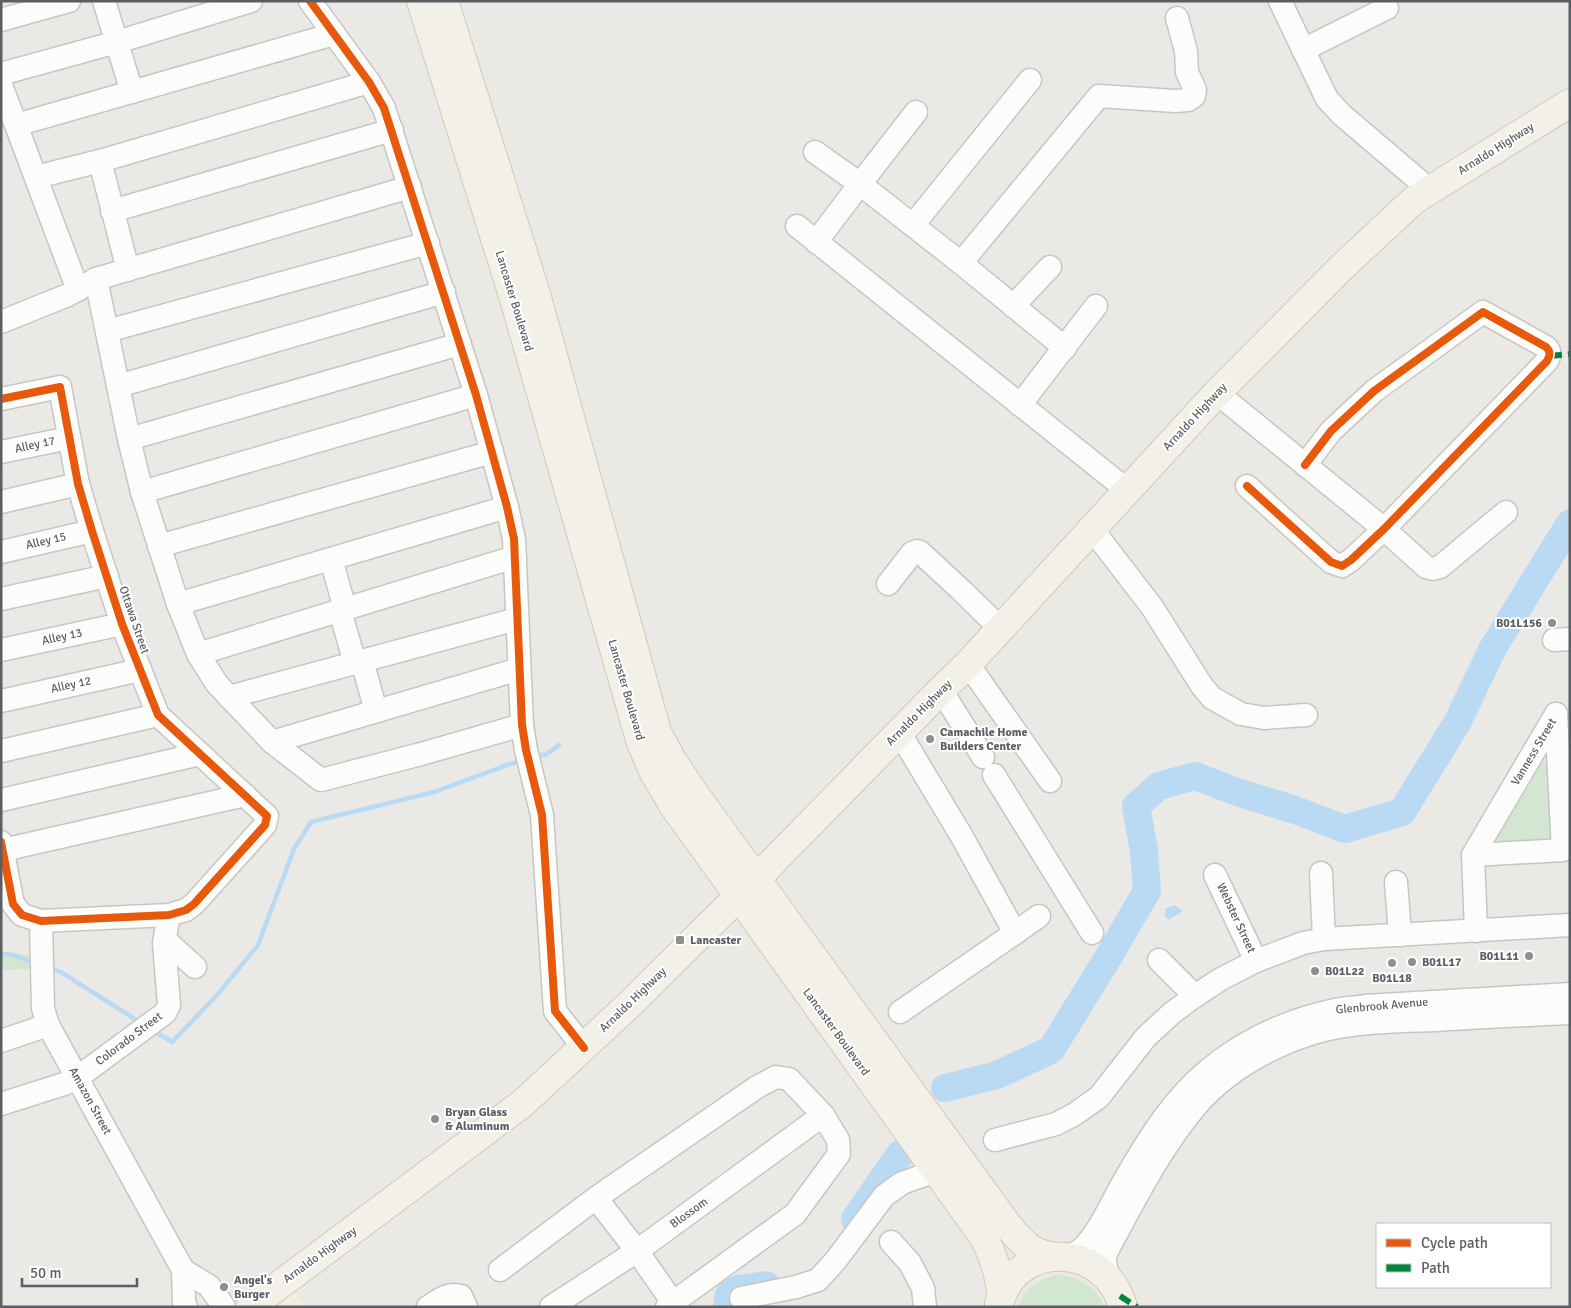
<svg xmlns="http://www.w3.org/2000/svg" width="1571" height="1308" font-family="Signika,sans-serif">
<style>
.commercial{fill:#f3efde}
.green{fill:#d3e6d1}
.water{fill:#badaf3}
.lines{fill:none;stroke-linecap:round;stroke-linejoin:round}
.stream{stroke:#badaf3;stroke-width:4.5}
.river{stroke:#badaf3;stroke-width:28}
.minor-casing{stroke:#c6c6c6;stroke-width:25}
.major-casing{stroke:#d1c9b4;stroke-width:30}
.minor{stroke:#fcfcfb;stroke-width:22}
.major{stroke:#f2f0e7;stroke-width:28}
.quiet{stroke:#00873e;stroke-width:6;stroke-dasharray:12 6;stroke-linecap:butt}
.cycleway-casing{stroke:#fff;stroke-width:11}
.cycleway{stroke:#e8590c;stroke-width:8}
.poi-dot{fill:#8d8f90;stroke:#fff;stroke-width:2}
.labels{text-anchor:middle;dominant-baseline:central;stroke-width:4;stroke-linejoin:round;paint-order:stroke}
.street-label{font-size:12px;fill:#5b5e62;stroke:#fff}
.poi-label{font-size:12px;font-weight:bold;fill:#5b5e62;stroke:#fff;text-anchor:start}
</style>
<rect width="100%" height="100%" fill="#eae9e5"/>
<path class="commercial" d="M294 1292 306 1307H275Z"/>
<g class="green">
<path d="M1543 761 1550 764 1554 837 1551 840 1500 843 1495 837 1540 762Z"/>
<path d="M1 951 31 956V969L1 970Z"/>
<path d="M1056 1275C1078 1276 1096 1285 1104 1307H1018C1025 1288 1038 1280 1056 1275Z"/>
</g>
<path class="water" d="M1174 905 1183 911 1168 920 1164 914 1166 912 1165 909Z"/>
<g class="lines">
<g class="stream">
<path d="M534 757 547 754 559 745"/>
<path d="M1 954 13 955 35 963"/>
<path d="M50 968 61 972 141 1023"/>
<path d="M152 1030 172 1042 218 994 258 945 294 849 311 822 434 792 510 764 521 761"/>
</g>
<g class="river">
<path d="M945 1088 997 1075 1051 1050 1109 956 1147 891 1144 851 1136 806 1159 786 1195 776 1240 793 1295 810 1345 829 1402 812 1457 723 1493 648 1570 523"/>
<path d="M855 1219 900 1154 910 1148"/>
<path d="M727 1307 729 1295 738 1289 766 1285"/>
</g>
<g class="minor-casing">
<g id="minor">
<path d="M104 1 132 92"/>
<path d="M310 1 369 82 384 108 476 395 507 507 514 539 522 725 526 750 542 815 555 1011 584 1048"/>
<path d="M1280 1 1327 99 1342 115 1430 190"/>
<path d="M1 20 69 1"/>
<path d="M1303 50 1387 8"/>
<path d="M1 74 117 42 251 1"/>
<path d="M1 85 78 290"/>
<path d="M16 125 334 34"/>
<path d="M815 152 860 184 916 112"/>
<path d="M100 161 128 270"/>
<path d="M36 177 100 161 369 82"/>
<path d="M112 211 392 130"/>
<path d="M913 225 1030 80"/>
<path d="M797 226 1127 490"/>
<path d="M816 242 860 184 961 263 1065 348"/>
<path d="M961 263 1099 96 1175 101 1188 100 1194 96 1195 90 1187 72 1186 51 1177 18"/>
<path d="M96 279 129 439 142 492 178 604 198 654 217 684 272 742 321 780 421 754 522 725"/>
<path d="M1013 306 1050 267"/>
<path d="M1 322 68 295 96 279 410 187"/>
<path d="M107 331 428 243"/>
<path d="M118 386 444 292"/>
<path d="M1217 393 1384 529 1426 567 1433 569 1440 567 1506 512"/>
<path d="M1 399 60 387 78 484 92 531 122 624 158 715 267 816 265 825 194 904 186 910 169 915 41 921 22 915 13 904 1 842"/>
<path d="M1020 405 1096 306"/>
<path d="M129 439 460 344"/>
<path d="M1 452 69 438"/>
<path d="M1247 486 1331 562 1342 566 1351 560 1384 529 1547 361C1550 355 1551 352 1546 347L1483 312 1374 391 1331 431 1305 465"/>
<path d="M142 492 476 395"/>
<path d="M1 502 78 484"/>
<path d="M1092 529 1152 607 1202 686 1212 698 1241 714 1264 718 1306 715"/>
<path d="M159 546 492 452"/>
<path d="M1 552 92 531"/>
<path d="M331 559 345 609"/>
<path d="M888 584 912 553 917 551 920 552 961 590 1000 628"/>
<path d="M1 599 107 576"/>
<path d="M178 604 507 507"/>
<path d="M340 611 355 663"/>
<path d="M1554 640 1570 639"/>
<path d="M1 650 122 624"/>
<path d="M198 654 515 557"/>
<path d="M362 661 376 711"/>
<path d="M968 664 1050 781"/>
<path d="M941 690 983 757"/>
<path d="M229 697 517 619"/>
<path d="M1 701 140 670"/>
<path d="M899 732 961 835 1015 933 900 1012"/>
<path d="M272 742 519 669"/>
<path d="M1 751 158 715"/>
<path d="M994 775 1092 933"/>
<path d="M1 800 200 754"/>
<path d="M3 850 245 795"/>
<path d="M1473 855 1563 850 1556 714"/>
<path d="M1321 873 1324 939"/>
<path d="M1215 875 1256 961"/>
<path d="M1396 882 1400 935"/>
<path d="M41 921 43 1008 48 1025 183 1270 184 1303 186 1307"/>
<path d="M1476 931 1473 855 1556 714"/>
<path d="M1015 933 1039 916"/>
<path d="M165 940 195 967"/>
<path d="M1159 960 1195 996"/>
<path d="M1 1041 48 1025"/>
<path d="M1 1104 64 1084 77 1078 165 1013 169 1005 164 943 169 915"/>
<path d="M995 1140 1056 1124 1075 1114 1099 1097 1146 1037 1172 1013 1195 996 1221 979 1256 961 1303 943 1324 939 1570 925"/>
<path d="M596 1198 637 1251 676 1307"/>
<path d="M891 1242 910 1263 923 1288 925 1307"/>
<path d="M1065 1256C1069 1255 1073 1254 1076 1253 1096 1241 1112 1201 1124 1181 1144 1146 1166 1110 1195 1082 1232 1046 1281 1022 1331 1011 1342 1008 1354 1008 1365 1006L1570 994"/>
<path d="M183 1270 209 1286 224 1307"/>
<path d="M500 1270 596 1198 757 1087 776 1077 789 1079 823 1115 838 1140 839 1154 795 1214 667 1307"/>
<path d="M1110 1279C1106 1269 1103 1261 1107 1251 1134 1201 1160 1149 1196 1106 1233 1063 1295 1032 1351 1025 1379 1021 1409 1021 1438 1020 1482 1017 1526 1015 1570 1013"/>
<path d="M741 1298 796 1287 818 1280 836 1260 884 1196 902 1183 936 1171"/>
<path d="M428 1307C439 1300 448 1292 461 1296L466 1307"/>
<path d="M551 1307 637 1251 823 1115"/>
</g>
</g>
<g class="major-casing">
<g id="major">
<path d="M421 1 514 299 640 740 653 771 673 805 983 1236C993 1255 1000 1274 1001 1295"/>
<path d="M444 1 536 294 657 732 672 760 694 793 1009 1227C1023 1244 1034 1255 1057 1257"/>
<path d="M999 1304C1016 1239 1106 1242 1123 1307"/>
<path d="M250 1307 523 1103 631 1003 757 878 941 690 968 664 1217 393 1341 268 1414 200 1570 103"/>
</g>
</g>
<use href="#minor" class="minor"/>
<use href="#major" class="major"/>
<g class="quiet">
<path d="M1550 356 1570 354"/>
<path d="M1120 1296 1137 1307"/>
</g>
<g class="cycleway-casing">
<g id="cycleway">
<path d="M310 1 369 82 384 108 476 395 507 507 514 539 522 725 526 750 542 815 555 1011 584 1048"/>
<path d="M1 399 60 387 78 484 92 531 122 624 158 715 267 816 265 825 194 904 186 910 169 915 41 921 22 915 13 904 1 842"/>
<path d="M1247 486 1331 562 1342 566 1351 560 1384 529 1547 361C1550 355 1551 352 1546 347L1483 312 1374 391 1331 431 1305 465"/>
</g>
</g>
<use href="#cycleway" class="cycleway"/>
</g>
<g class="poi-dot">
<circle cx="1552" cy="623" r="5"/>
<circle cx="930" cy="739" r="5"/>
<rect x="675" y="935" width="10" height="10" rx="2.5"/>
<circle cx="1529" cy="956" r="5"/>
<circle cx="1412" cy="962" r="5"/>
<circle cx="1392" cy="963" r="5"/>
<circle cx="1315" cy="971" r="5"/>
<circle cx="435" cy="1119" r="5"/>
<circle cx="224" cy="1287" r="5"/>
</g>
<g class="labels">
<g class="street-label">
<text transform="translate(1496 149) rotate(-32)">Arnaldo Highway</text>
<text transform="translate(514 301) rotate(73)">Lancaster Boulevard</text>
<text transform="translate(1195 417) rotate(-47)">Arnaldo Highway</text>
<text transform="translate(35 445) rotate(-12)">Alley 17</text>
<text transform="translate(46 541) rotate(-13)">Alley 15</text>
<text transform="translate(134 620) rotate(71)">Ottawa Street</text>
<text transform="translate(62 637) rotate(-12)">Alley 13</text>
<text transform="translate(71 685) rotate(-12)">Alley 12</text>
<text transform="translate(626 690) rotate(74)">Lancaster Boulevard</text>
<text transform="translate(919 713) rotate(-45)">Arnaldo Highway</text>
<text transform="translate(1534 752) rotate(-59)">Vanness Street</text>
<text transform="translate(1236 918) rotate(65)">Webster Street</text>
<text transform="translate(633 1000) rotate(-44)">Arnaldo Highway</text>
<text transform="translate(1382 1006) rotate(-5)">Glenbrook Avenue</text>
<text transform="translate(836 1032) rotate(54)">Lancaster Boulevard</text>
<text transform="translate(129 1039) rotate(-37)">Colorado Street</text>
<text transform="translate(90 1101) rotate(61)">Amazon Street</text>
<text transform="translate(689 1213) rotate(-36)">Blossom</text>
<text transform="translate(320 1255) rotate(-36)">Arnaldo Highway</text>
</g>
<g class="poi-label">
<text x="1542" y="623" text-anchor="end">B01L156</text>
<text x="940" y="732">Camachile Home<tspan x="940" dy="14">Builders Center</tspan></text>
<text x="690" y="940">Lancaster</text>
<text x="1519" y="956" text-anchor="end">B01L11</text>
<text x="1422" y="962">B01L17</text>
<text x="1325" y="971">B01L22</text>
<text x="1392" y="978" text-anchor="middle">B01L18</text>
<text x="445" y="1112">Bryan Glass<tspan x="445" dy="14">&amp; Aluminum</tspan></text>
<text x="234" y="1280">Angel's<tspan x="234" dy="14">Burger</tspan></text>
</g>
</g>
<rect width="1571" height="1308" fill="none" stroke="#5b5e62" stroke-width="5"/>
<rect x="1376" y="1223" width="175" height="65" fill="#ffffff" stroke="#bdbfc0"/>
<rect x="1386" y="1239" width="25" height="8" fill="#e8590c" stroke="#bdbfc0"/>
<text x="1421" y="1248" font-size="15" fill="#5b5e62">Cycle path</text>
<rect x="1386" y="1264" width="25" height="8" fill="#00873e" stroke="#bdbfc0"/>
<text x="1421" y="1273" font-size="15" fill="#5b5e62">Path</text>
<path d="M22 1278v8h115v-8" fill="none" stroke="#5b5e62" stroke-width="2.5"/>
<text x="30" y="1278" font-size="15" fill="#5b5e62" stroke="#ffffff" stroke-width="4" paint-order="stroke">50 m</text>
</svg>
